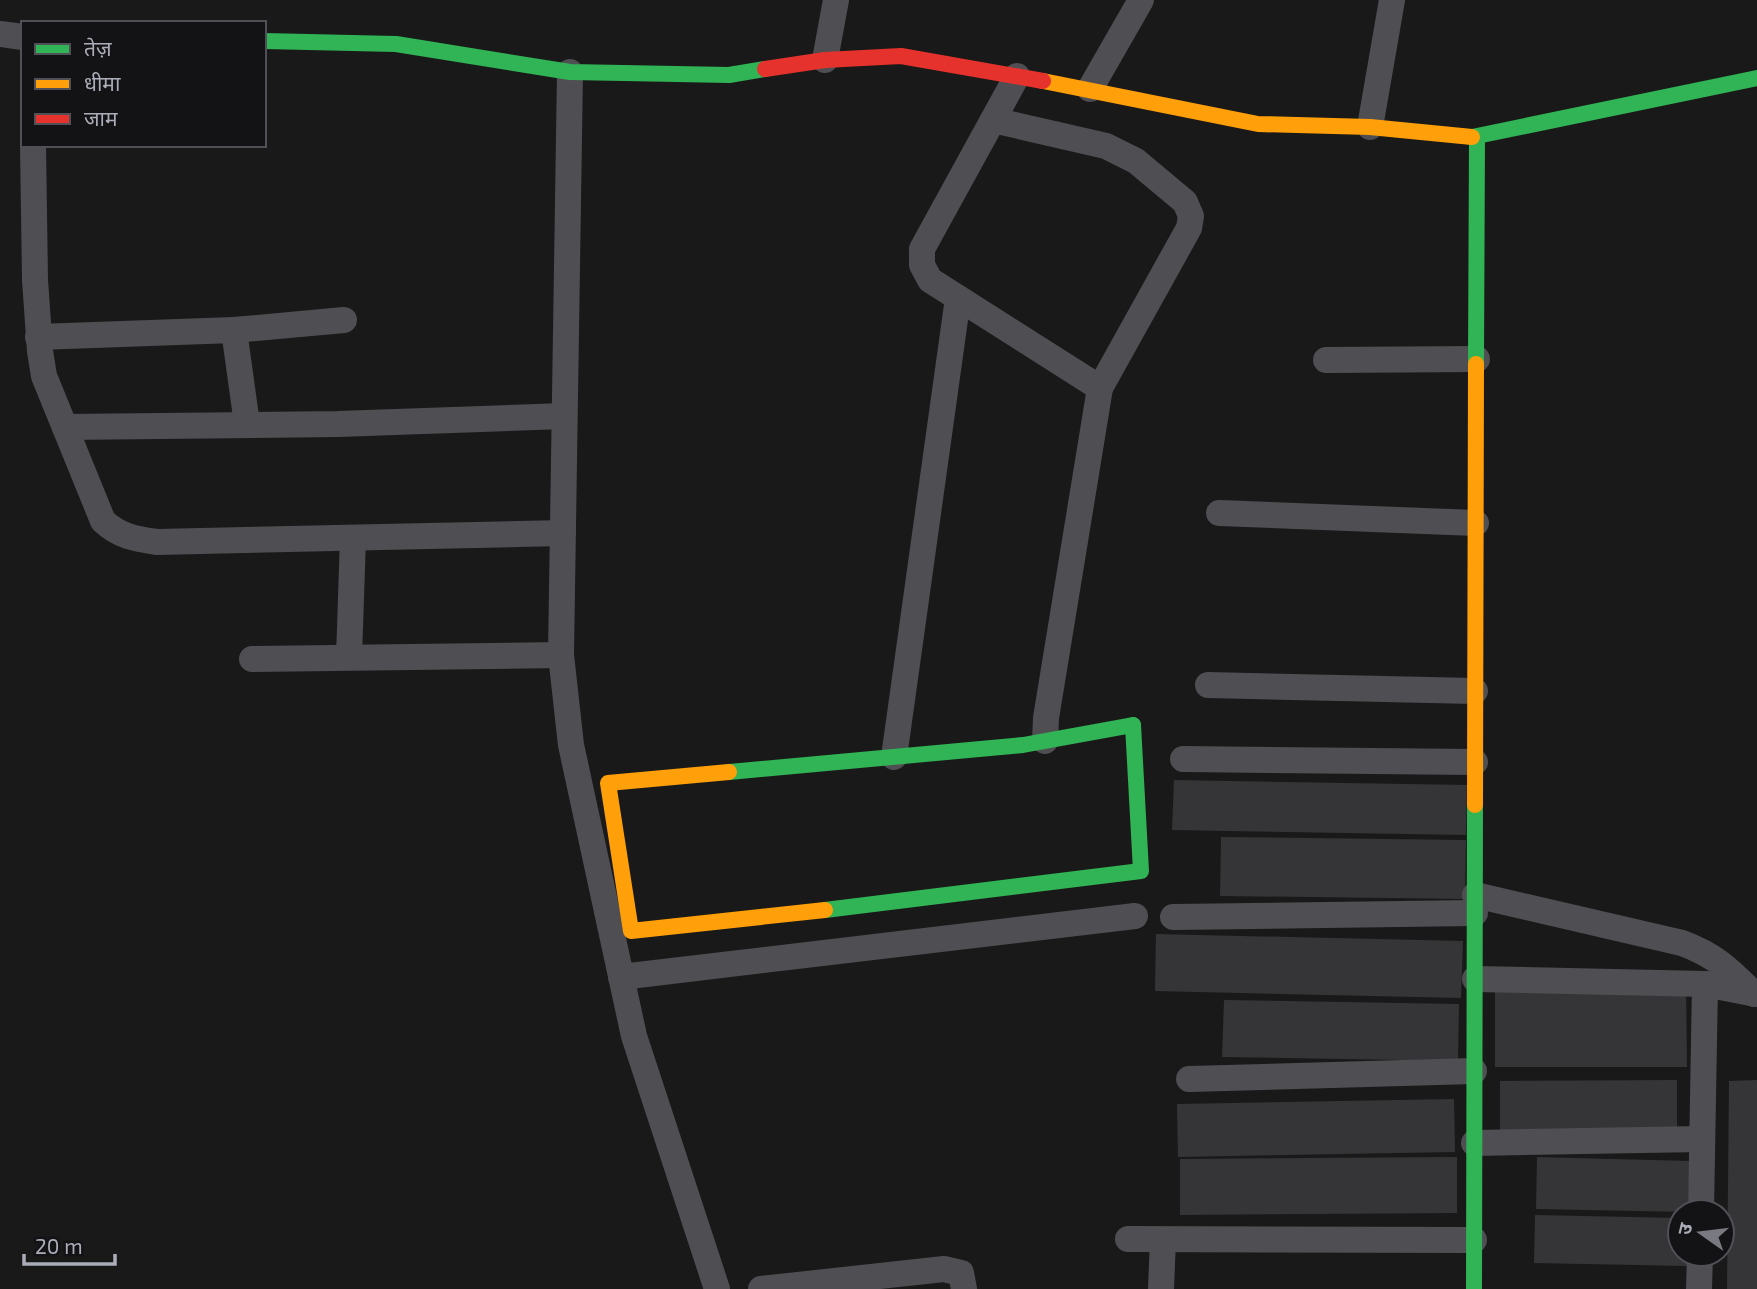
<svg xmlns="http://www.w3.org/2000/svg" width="1757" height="1289" font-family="'Exo 2','Noto Sans Devanagari',sans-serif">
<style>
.building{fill:#353537}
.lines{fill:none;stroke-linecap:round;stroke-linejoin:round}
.street{stroke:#4f4f53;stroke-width:26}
.fast{stroke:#30b455;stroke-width:16}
.slow{stroke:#ff9f0a;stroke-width:16}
.jam{stroke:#e5322d;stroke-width:16}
</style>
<rect width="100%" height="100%" fill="#191919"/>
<g class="building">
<path d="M1174 780 1467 785 1466 835 1172 830Z"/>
<path d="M1221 837 1466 840 1465 899 1220 896Z"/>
<path d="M1156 934 1463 941 1461 998 1155 991Z"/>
<path d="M1686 985 1687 1067H1495V986Z"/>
<path d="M1224 1000 1459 1004 1458 1061 1222 1057Z"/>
<path d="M1677 1080V1135L1500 1137V1081Z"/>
<path d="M1757 1080V1289H1727L1729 1081Z"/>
<path d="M1454 1099 1455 1152 1178 1157 1177 1104Z"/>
<path d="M1457 1157V1213L1180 1215V1159Z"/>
<path d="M1537 1157 1690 1161 1688 1212 1536 1209Z"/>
<path d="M1535 1215 1680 1218V1254H1687V1266L1534 1263Z"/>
</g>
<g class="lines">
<g class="street">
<path d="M0 34 23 37"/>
<path d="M825 60 836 0"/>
<path d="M570 72 561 655 571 745 634 1036 717 1289"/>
<path d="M1017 76 922 249V265L930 280 1100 388"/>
<path d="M1090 89 1141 0"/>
<path d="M993 120 1106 146 1136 161 1185 202 1191 216 1189 228 1100 388 1046 718 1045 741"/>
<path d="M1370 127 1392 0"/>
<path d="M33 145 35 280 40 351 44 376 103 521C119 536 135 539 157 542L563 533"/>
<path d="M234 330 247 424"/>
<path d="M38 337 234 330 344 320"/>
<path d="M1326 360 1477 359"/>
<path d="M65 427 338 424 564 416"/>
<path d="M1219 513 1476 523"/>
<path d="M349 657 353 538"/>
<path d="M252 659 561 655"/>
<path d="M1208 685 1475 691"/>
<path d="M894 757 958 298"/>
<path d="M1183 759 1475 762"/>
<path d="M1475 895 1682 943C1715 955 1730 970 1754 994"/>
<path d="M1173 917 1475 913"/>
<path d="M621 977 1135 916"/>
<path d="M1475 979 1705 984 1756 994"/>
<path d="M1189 1079 1474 1071"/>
<path d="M1474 1143 1702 1139"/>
<path d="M1701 1212 1705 984"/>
<path d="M1128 1239 1474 1240"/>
<path d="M761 1289 944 1269 961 1273 964 1289"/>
<path d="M1161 1289 1163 1240"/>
<path d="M1699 1289 1700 1254"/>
</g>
<g class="fast">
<path d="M264 41 396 44 570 72 729 75 765 69"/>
<path d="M1472 137 1757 78"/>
<path d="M1476 364 1477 138"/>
<path d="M729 772 1023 745 1133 725"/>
<path d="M825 910 1141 871 1133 725"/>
<path d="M1474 1289 1475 805"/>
</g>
<g class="slow">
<path d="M1043 81 1258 124 1370 127 1472 137"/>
<path d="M729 772 608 783 631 931 825 910"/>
<path d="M1475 805 1476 364"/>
</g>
<path class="jam" d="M765 69 825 60 901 56 1043 81"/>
</g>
<rect x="21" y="21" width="245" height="126" fill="#131315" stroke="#505157" stroke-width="2"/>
<rect x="35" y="44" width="35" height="10" fill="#30b455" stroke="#505157" stroke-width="2"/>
<text x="84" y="56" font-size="21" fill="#abadb9">तेज़</text>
<rect x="35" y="79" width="35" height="10" fill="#ff9f0a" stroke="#505157" stroke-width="2"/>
<text x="84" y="91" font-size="21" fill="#abadb9">धीमा</text>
<rect x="35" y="114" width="35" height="10" fill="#e5322d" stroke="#505157" stroke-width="2"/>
<text x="84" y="126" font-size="21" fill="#abadb9">जाम</text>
<g transform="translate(1701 1233) rotate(284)"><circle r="33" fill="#131315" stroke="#505157" stroke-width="2"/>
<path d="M0-5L12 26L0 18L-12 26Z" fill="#787981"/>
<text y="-10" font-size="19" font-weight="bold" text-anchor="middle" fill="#abadb9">उ</text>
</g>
<path d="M24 1254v10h91v-10" fill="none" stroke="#abadb9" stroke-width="3.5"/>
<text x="35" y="1254" font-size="21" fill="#abadb9" stroke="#131315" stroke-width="5" paint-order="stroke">20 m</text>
</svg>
